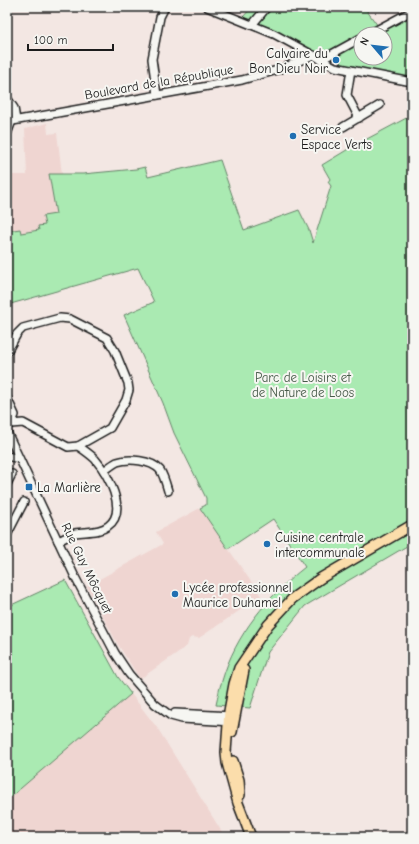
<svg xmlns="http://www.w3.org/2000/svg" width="419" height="844" font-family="'Comic Neue',sans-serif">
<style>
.built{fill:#efd5d1}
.green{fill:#aaeab2;stroke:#638367}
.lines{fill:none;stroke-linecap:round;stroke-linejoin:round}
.minor-casing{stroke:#1c1c1c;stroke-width:10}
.major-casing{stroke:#1c1c1c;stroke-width:12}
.minor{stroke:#f6f6f2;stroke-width:7}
.major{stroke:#fbddab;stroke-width:9}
.poi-dot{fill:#1f6fb2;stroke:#f6f6f2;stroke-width:1.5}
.labels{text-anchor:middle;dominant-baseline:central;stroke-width:4;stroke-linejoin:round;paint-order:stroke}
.poi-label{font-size:13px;fill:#1c1c1c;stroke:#f6f6f2;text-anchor:start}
.street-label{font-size:13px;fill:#1c1c1c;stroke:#f6f6f2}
.park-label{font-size:13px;fill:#475a49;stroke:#f6f6f2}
</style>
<rect width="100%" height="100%" fill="#f3e7e3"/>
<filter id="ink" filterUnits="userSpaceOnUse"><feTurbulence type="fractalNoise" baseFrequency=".025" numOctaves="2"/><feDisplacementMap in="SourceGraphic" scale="8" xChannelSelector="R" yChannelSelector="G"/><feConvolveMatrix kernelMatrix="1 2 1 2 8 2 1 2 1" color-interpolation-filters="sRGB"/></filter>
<g filter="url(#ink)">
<g class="built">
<path d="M47 123 48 134 57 133 62 174H49L56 214 39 230 21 233 20 229 7 231V175H27L25 129Z"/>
<path d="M200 508 261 596 199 638 192 637 189 639 187 646 140 679 117 643 87 586 163 544 156 532Z"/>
<path d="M65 580 118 677 158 729 225 837H7V607Z"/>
</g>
<g class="green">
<path d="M252 7H364L378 26 321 55 278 32 243 17Z"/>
<path d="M412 14V78L342 66 336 53 361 40V58H385V34H372Z"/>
<path d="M412 115V543L305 606 268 652 250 708 216 705C218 697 219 688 222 681 235 635 268 596 305 567L273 519 228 549 200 508 206 505V498L174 433 163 403 124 315 154 302 138 268 7 305V231L20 229 21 233 39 230 38 226 45 225 43 216 56 214 49 174H83L136 169 145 167 148 177 220 160 244 230 299 210 309 230 313 243 331 186 328 182 330 179 322 165 350 148Z"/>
<path d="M65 580 118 677 131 694 7 800V607Z"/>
</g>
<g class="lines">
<g class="minor-casing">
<g id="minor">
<path d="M207 7 274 34 335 67 412 82"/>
<path d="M252 25 267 7"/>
<path d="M369 34 412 11"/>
<path d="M321 60 361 38"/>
<path d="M351 70 347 95 359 118"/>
<path d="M157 95 152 59 160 17 165 7"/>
<path d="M7 98 14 108 16 120"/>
<path d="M7 122 242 80 281 69 313 55"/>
<path d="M343 127 380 105"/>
<path d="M7 134 12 121"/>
<path d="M7 352 17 334 23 328 60 318 70 319 107 338 115 351 128 383 129 390 126 400 110 428 78 446 68 447 23 423 11 424 7 426"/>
<path d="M7 398 15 415 11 424"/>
<path d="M7 432 75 577 115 653 129 674 155 704 171 716 182 719 233 722"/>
<path d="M7 456 19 459"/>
<path d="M104 471C108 468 113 464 117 462 129 458 151 460 160 470 164 476 166 484 168 491"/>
<path d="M7 484 12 474"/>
<path d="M7 535 24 502"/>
<path d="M58 541C64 539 69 535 75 533 86 531 99 533 108 526 129 511 107 473 95 459 90 454 84 450 78 446"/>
<path d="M175 713 232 716"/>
</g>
</g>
<g class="major-casing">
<g id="major">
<path d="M232 732 244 670"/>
<path d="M233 761 239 780 240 795"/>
<path d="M251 837 238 803 227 763 226 752 229 711 234 684 239 668 268 625 293 598 321 578 412 525"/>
</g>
</g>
<use href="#minor" class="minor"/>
<use href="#major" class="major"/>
</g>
</g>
<g class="poi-dot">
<circle cx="336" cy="60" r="4"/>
<circle cx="293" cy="136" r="4"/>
<rect x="25" y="483" width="8" height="8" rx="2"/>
<circle cx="267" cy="544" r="4"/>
<circle cx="175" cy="594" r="4"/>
</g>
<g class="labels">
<g class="poi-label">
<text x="328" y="53" text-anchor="end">Calvaire du<tspan x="328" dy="15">Bon Dieu Noir</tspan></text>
<text x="301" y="129">Service<tspan x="301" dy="15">Espace Verts</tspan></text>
<text x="37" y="487">La Marlière</text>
<text x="275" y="537">Cuisine centrale<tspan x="275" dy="15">intercommunale</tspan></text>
<text x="183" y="587">Lycée professionnel<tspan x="183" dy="15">Maurice Duhamel</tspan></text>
</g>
<g class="street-label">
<text transform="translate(159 82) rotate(-10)">Boulevard de la République</text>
<text transform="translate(87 568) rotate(64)">Rue Guy Môcquet</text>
</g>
<g class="park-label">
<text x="303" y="377">Parc de Loisirs et<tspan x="303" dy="15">de Nature de Loos</tspan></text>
</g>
</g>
<rect width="419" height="844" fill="none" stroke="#f6f6f2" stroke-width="24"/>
<rect x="12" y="12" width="395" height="820" fill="none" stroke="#1c1c1c" stroke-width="1.5" filter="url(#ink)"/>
<g transform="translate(373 46) rotate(298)"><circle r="19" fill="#f6f6f2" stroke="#9f9f9c"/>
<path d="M0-3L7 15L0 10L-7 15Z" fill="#1f6fb2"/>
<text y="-6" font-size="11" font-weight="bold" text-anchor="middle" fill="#1c1c1c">N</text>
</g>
<path d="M28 44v6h85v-6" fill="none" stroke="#1c1c1c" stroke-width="2"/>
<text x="34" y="44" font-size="12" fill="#1c1c1c" stroke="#f6f6f2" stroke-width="3" paint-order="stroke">100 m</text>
</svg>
